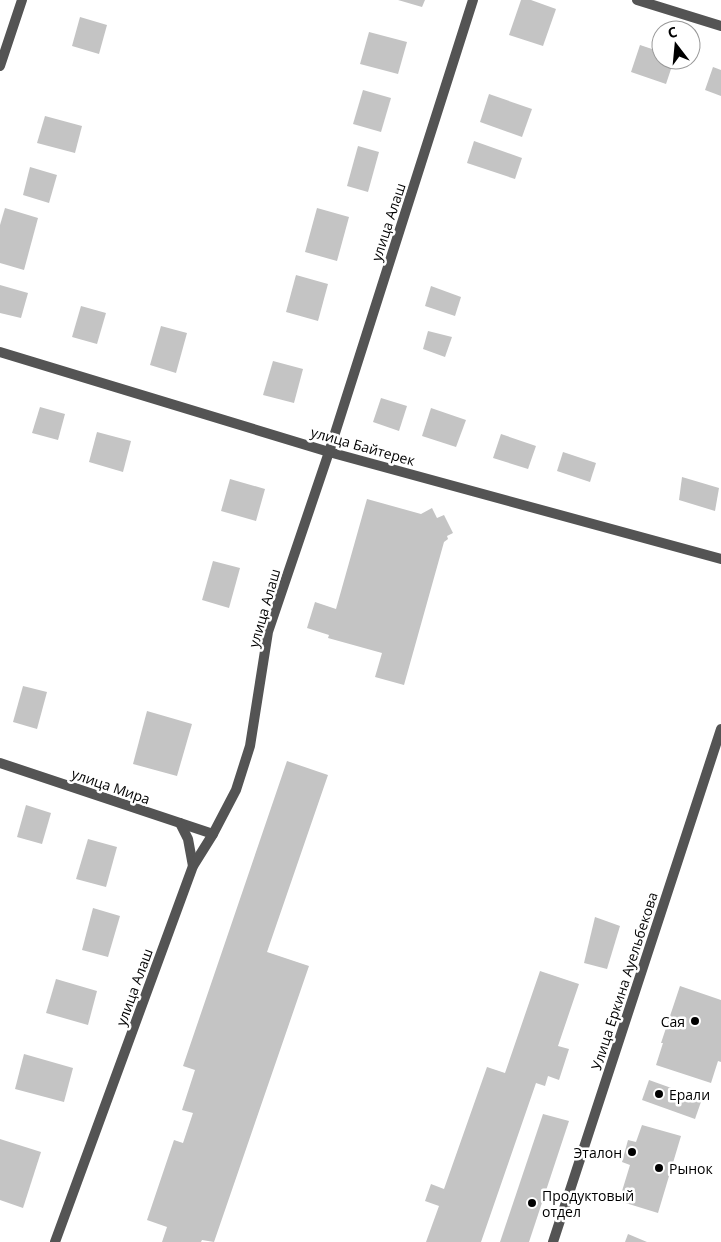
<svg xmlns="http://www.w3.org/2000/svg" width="721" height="1242" font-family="'Open Sans',sans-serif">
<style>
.building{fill:#c4c4c4}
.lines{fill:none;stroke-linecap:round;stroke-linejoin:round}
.street{stroke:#545454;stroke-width:10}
.poi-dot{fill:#000;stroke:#fff;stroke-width:2}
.labels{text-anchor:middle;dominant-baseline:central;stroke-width:5;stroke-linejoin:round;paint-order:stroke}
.street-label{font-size:14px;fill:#000;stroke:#fff}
.poi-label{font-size:14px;fill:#000;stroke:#fff;text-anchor:start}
</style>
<rect width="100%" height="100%" fill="#fff"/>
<g class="building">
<path d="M398 0H425L422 7Z"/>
<path d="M521 0H531L556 9 543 46 509 35Z"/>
<path d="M80 17 107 25 99 54 72 46Z"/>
<path d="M369 32 407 42 398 74 360 64Z"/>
<path d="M640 45 661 52V60H674L666 84 631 72Z"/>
<path d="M713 67 721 70V96L705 90Z"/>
<path d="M363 90 391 98 381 132 353 124Z"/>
<path d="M489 94 532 109 522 137 480 122Z"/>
<path d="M45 116 82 126 75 153 37 143Z"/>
<path d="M474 141 522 158 515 179 467 163Z"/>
<path d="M358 146 379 152 368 192 347 186Z"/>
<path d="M30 167 57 175 49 203 23 195Z"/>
<path d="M5 208 38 218 24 270 0 263V225Z"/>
<path d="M317 208 349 217 337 261 305 252Z"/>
<path d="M296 275 328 284 318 321 286 312Z"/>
<path d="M0 285 28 293 21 318 0 313Z"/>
<path d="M431 286 461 297 455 316 425 306Z"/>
<path d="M81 306 106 313 97 344 72 337Z"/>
<path d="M161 326 187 333 176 373 150 365Z"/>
<path d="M428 331 452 337 445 357 423 349Z"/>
<path d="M273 361 303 369 294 403 263 395Z"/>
<path d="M381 398 407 406 399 431 373 422Z"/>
<path d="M40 407 65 414 58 440 32 433Z"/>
<path d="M431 408 466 420 456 447 422 436Z"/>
<path d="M97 432 131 441 123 472 89 462Z"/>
<path d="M501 434 536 446 528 469 493 458Z"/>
<path d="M563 452 596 463 590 482 557 471Z"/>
<path d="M682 477 719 488 715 511 679 500Z"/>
<path d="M230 479 265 489 256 521 221 511Z"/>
<path d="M367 499 421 514 432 508 437 518 444 515 453 533 447 536 448 539 444 542 404 685 375 677 382 653 328 638 329 635 307 628 315 602 336 609Z"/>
<path d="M213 561 240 568 229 608 202 600Z"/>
<path d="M23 686 47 692 37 729 13 722Z"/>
<path d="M147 711 192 724 177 776 133 764Z"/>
<path d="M287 761 328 775 267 952 309 966 214 1242 202 1240 201 1242H162L167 1227 147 1220 174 1140 183 1143 193 1113 182 1110 195 1070 183 1066Z"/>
<path d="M26 805 51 813 42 844 17 837Z"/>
<path d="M88 839 117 847 106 887 76 879Z"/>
<path d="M93 908 120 916 108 957 82 950Z"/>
<path d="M595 917 620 926 607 969 584 963Z"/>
<path d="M540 971 579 984 558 1046 569 1049 559 1080 548 1076 545 1086 536 1083 481 1242H426L439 1206 425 1201 431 1184 444 1189 487 1067 505 1073Z"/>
<path d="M56 979 97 991 88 1025 46 1013Z"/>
<path d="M680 986 721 1000V1062L718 1061 711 1083 656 1065 663 1043H661Z"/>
<path d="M24 1054 73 1068 64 1102 15 1089Z"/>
<path d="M649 1080 702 1099 695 1119 642 1100Z"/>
<path d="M543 1114 569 1121 529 1242H500Z"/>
<path d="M642 1125 681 1136 658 1213 619 1201 630 1165 622 1162 628 1140 636 1142Z"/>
<path d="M0 1139 41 1152 23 1208 0 1200Z"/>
<path d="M628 1234 647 1242H625Z"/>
</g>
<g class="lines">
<g class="street">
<path d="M637 0 721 26"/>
<path d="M0 66 22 0"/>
<path d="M0 352 329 452 721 559"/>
<path d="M0 763 213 834"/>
<path d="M180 823 188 839 193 866"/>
<path d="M55 1242 193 866 213 834 236 790 250 746 268 632 329 452 473 0"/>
<path d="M553 1242 721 729"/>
</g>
</g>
<g class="poi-dot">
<circle cx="695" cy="1021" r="5"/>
<circle cx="659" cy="1094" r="5"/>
<circle cx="632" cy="1152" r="5"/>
<circle cx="659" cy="1168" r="5"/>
<circle cx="532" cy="1203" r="5"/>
</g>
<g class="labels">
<g class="street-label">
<text transform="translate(388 222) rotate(-72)">улица Алаш</text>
<text transform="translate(363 446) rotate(16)">улица Байтерек</text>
<text transform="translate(264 608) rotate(-74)">улица Алаш</text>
<text transform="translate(111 786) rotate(19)">улица Мира</text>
<text transform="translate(624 981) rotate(-72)">Улица Еркина Ауельбекова</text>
<text transform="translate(134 987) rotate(-70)">улица Алаш</text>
</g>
<g class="poi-label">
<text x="685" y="1021" text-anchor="end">Сая</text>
<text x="669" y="1094">Ерали</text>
<text x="622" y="1152" text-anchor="end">Эталон</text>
<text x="669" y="1168">Рынок</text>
<text x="542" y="1195">Продуктовый<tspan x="542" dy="16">отдел</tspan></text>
</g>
</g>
<g transform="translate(676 45) rotate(344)"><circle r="24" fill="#ffffff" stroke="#999999"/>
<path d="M0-4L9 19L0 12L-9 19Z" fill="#000000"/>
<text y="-8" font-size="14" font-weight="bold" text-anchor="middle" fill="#000000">С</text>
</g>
</svg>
